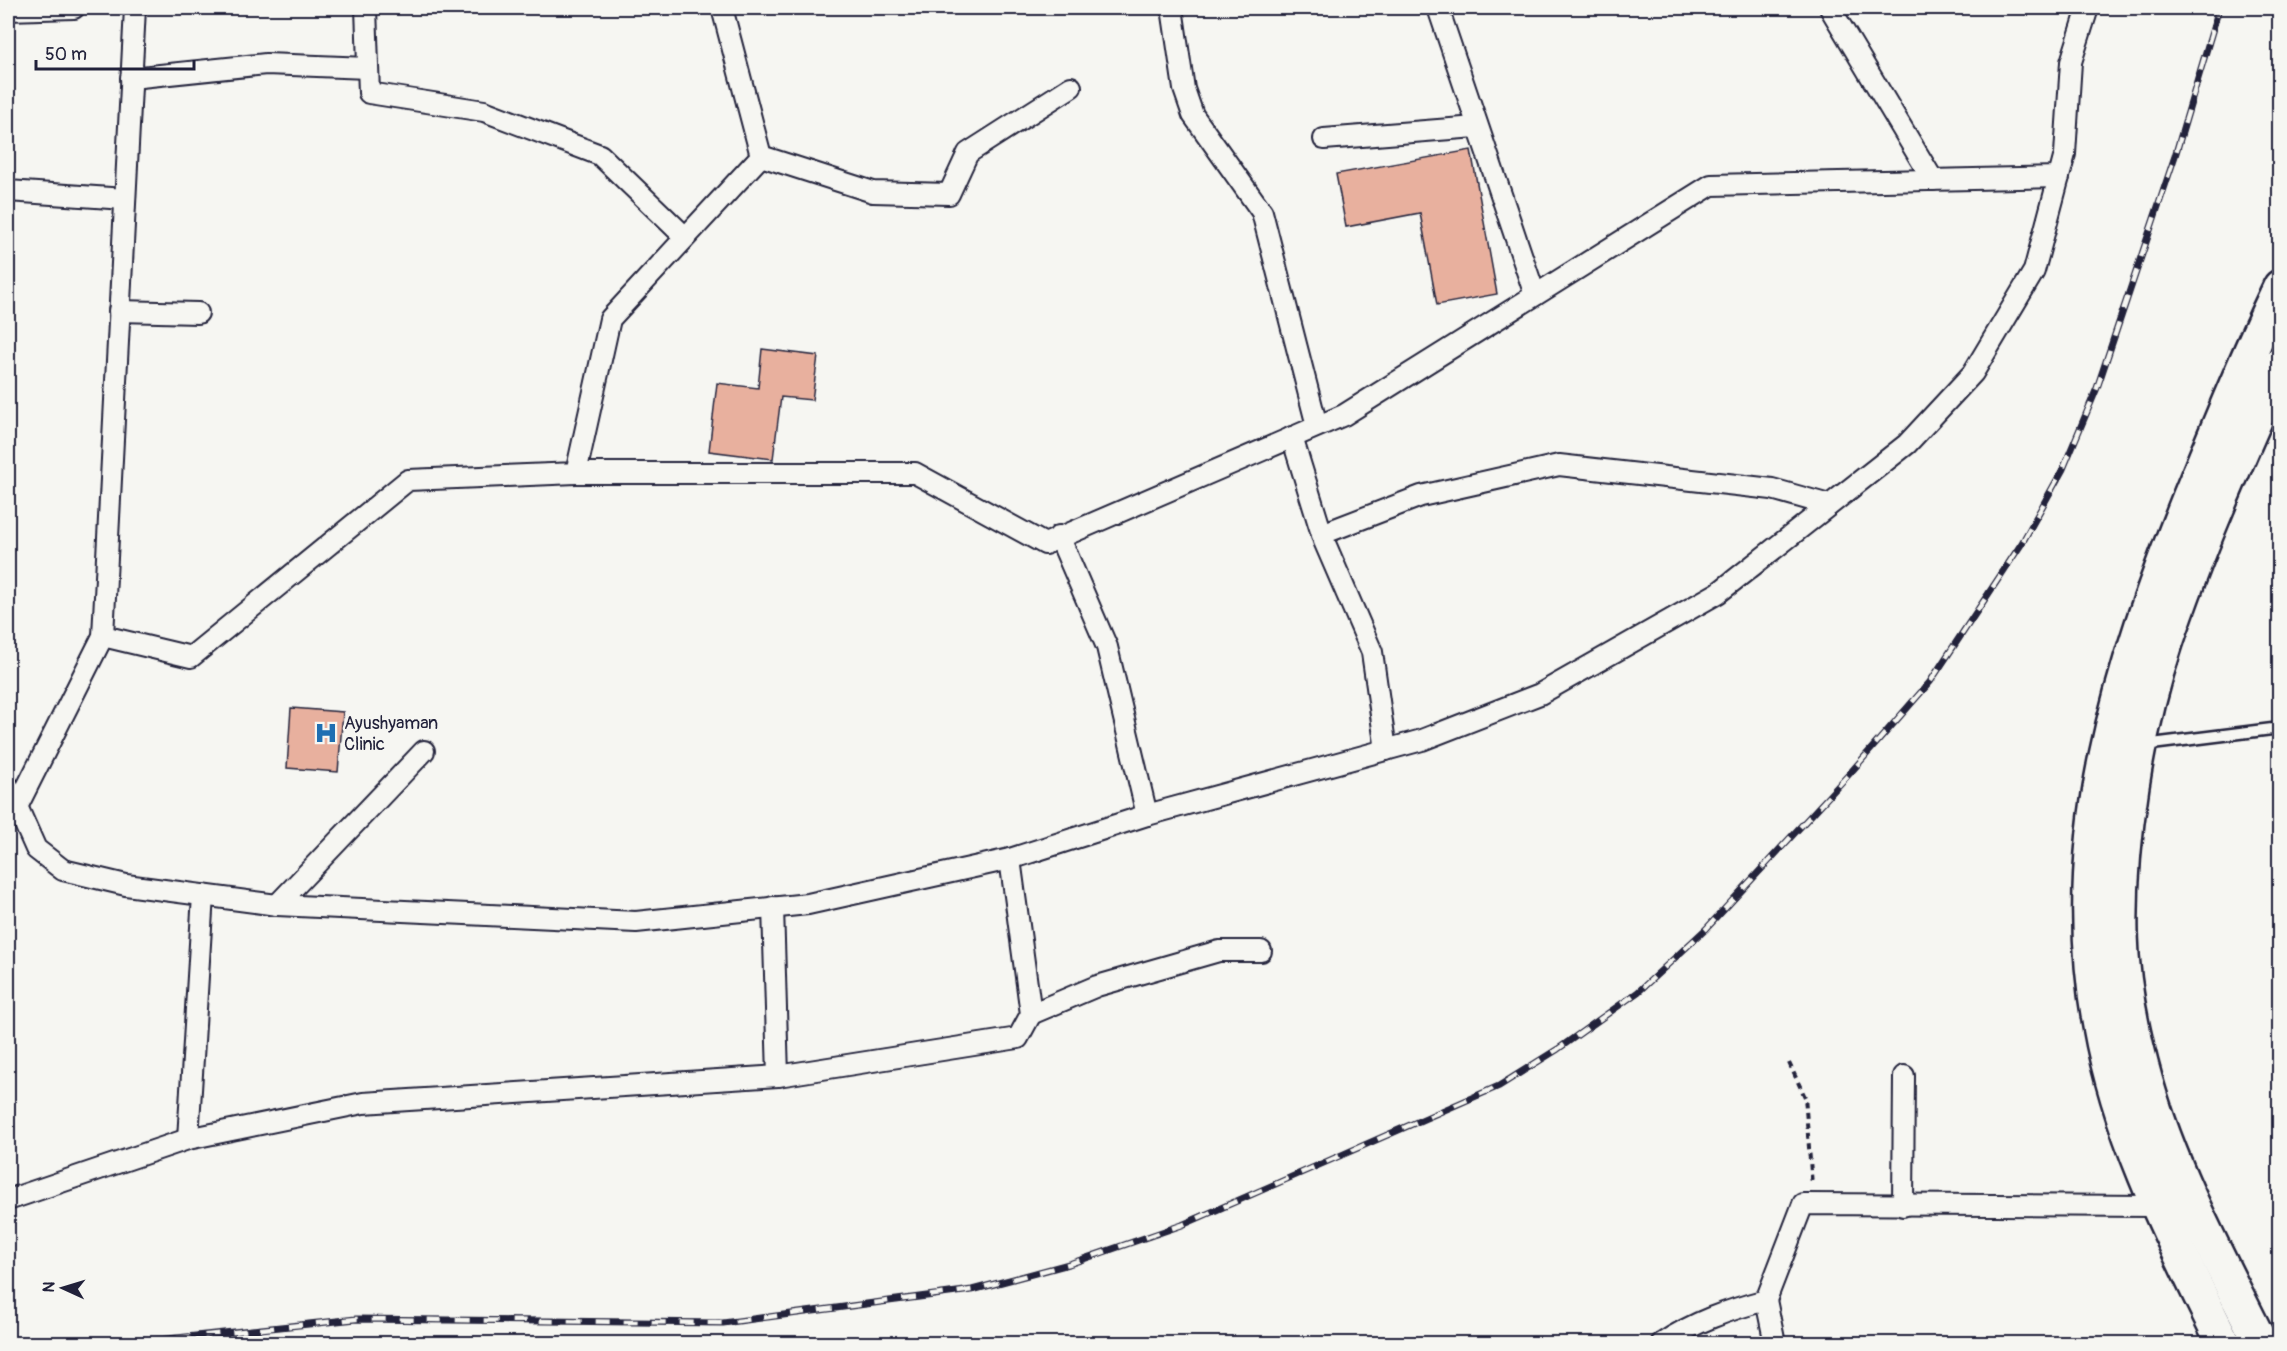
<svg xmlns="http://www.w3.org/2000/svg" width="2287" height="1351" font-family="Pangolin,sans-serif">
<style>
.building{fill:#e8b09e;stroke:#22223b;stroke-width:1.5}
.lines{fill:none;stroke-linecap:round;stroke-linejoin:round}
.service-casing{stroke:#22223b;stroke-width:15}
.minor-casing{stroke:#22223b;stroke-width:24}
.trunk-casing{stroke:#22223b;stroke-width:38}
.path{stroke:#22223b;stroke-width:4;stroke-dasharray:6 4.5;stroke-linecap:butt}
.service{stroke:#f6f6f2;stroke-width:10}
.minor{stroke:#f6f6f2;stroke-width:20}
.trunk{stroke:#f6f6f2;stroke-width:33}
.rail-casing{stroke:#22223b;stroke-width:7}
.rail{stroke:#f6f6f2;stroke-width:4.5;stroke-dasharray:14;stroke-linecap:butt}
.labels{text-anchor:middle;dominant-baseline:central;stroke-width:4.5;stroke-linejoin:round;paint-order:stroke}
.poi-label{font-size:18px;fill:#22223b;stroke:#f6f6f2;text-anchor:start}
</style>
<rect width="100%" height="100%" fill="#f6f6f2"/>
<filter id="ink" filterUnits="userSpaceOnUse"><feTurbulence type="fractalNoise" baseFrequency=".0167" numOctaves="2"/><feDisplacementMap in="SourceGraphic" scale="12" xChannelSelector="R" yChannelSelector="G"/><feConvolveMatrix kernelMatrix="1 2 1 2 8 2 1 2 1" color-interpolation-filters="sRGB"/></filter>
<g filter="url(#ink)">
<g class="building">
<path d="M1471 150 1497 294 1437 305 1420 213 1346 227 1336 174Z"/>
<path d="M762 349 818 356 812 400 781 397 773 459 709 451 717 383 758 388Z"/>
<path d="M291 708 343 712 338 772 287 768Z"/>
</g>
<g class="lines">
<g class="service-casing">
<path id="service" d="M2144 745 2280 728"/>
</g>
<g class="minor-casing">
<g id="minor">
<path d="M366 8 369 93 484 111 600 155 685 237"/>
<path d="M722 8 761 156 873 192 949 194 968 153 1071 87"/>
<path d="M1172 8 1184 89 1193 115 1262 212 1317 426"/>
<path d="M1438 8 1535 295"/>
<path d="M1830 8 1933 180"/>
<path d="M8 10 74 8"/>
<path d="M131 78 266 64 368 68"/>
<path d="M1324 139 1476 127"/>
<path d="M8 191 125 199"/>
<path d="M119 311 198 313"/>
<path d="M1292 437 1324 541 1372 652 1386 750"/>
<path d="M576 473H915L1045 544 1344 415 1711 185 2059 177"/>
<path d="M1322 534 1421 496 1559 465 1772 489 1829 505"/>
<path d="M1059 536 1107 647 1147 815"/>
<path d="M103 636 191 657 408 480 576 473 610 319 761 156"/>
<path d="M8 786 36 849 63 870 126 885 277 905 636 922 808 904 1010 859 1147 815 1422 740 1540 694 1718 593 1907 444 1973 373 2034 271 2065 154 2071 62 2088 8"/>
<path d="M17 807 103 636 135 8"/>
<path d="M277 905 424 751"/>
<path d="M773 907 778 1076"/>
<path d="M1031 1014 1097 986 1219 951H1261"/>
<path d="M188 1139 203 895"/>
<path d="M8 1200 188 1139 363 1103 778 1076 1018 1038 1031 1014 1010 859"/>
<path d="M1903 1206 1904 1076"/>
<path d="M1661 1344C1694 1322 1728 1310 1766 1300"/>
<path d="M1775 1344 1766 1300 1803 1204 2156 1206"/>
</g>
</g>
<g class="trunk-casing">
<g id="trunk">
<path d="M2224 1344C2174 1242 2120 1139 2100 1026 2066 839 2120 670 2189 498 2218 427 2247 356 2280 287"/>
<path d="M2261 1344C2219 1259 2172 1173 2146 1082 2133 1036 2122 983 2121 934 2119 843 2137 729 2166 643 2198 547 2239 456 2280 364"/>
</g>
</g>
<path class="path" d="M1789 1063 1805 1097 1812 1185"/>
<use href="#service" class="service"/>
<use href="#minor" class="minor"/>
<use href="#trunk" class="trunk"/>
<g class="rail-casing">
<path id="rail" d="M121 1344 356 1319 723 1323 972 1290 1069 1264 1182 1225 1499 1086 1558 1049 1638 992 1706 929 1851 772 1930 682 2022 543 2063 469 2097 388 2175 156 2219 8"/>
</g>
<use href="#rail" class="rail"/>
</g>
</g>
<defs>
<g id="hospital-bare" transform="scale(1.8)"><path d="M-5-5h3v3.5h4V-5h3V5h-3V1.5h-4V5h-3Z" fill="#1f6fb2" stroke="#f6f6f2" stroke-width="2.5" paint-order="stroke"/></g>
</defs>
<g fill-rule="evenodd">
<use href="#hospital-bare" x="326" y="733"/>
</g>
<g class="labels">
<g class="poi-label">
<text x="344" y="723">Ayushyaman<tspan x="344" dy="21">Clinic</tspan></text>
</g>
</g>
<rect width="2287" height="1351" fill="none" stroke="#f6f6f2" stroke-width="30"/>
<rect x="15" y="15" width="2257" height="1321" fill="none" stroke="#22223b" stroke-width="2" filter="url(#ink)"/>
<g transform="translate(63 1288) rotate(274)" stroke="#f6f6f2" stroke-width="4.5" paint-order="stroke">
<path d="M0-4.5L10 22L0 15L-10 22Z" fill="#22223b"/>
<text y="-9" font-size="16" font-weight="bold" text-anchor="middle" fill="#22223b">N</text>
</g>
<path d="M36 60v9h158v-9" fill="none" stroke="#22223b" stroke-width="3"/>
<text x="45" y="60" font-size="18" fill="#22223b" stroke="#f6f6f2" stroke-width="4.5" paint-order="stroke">50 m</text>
</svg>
